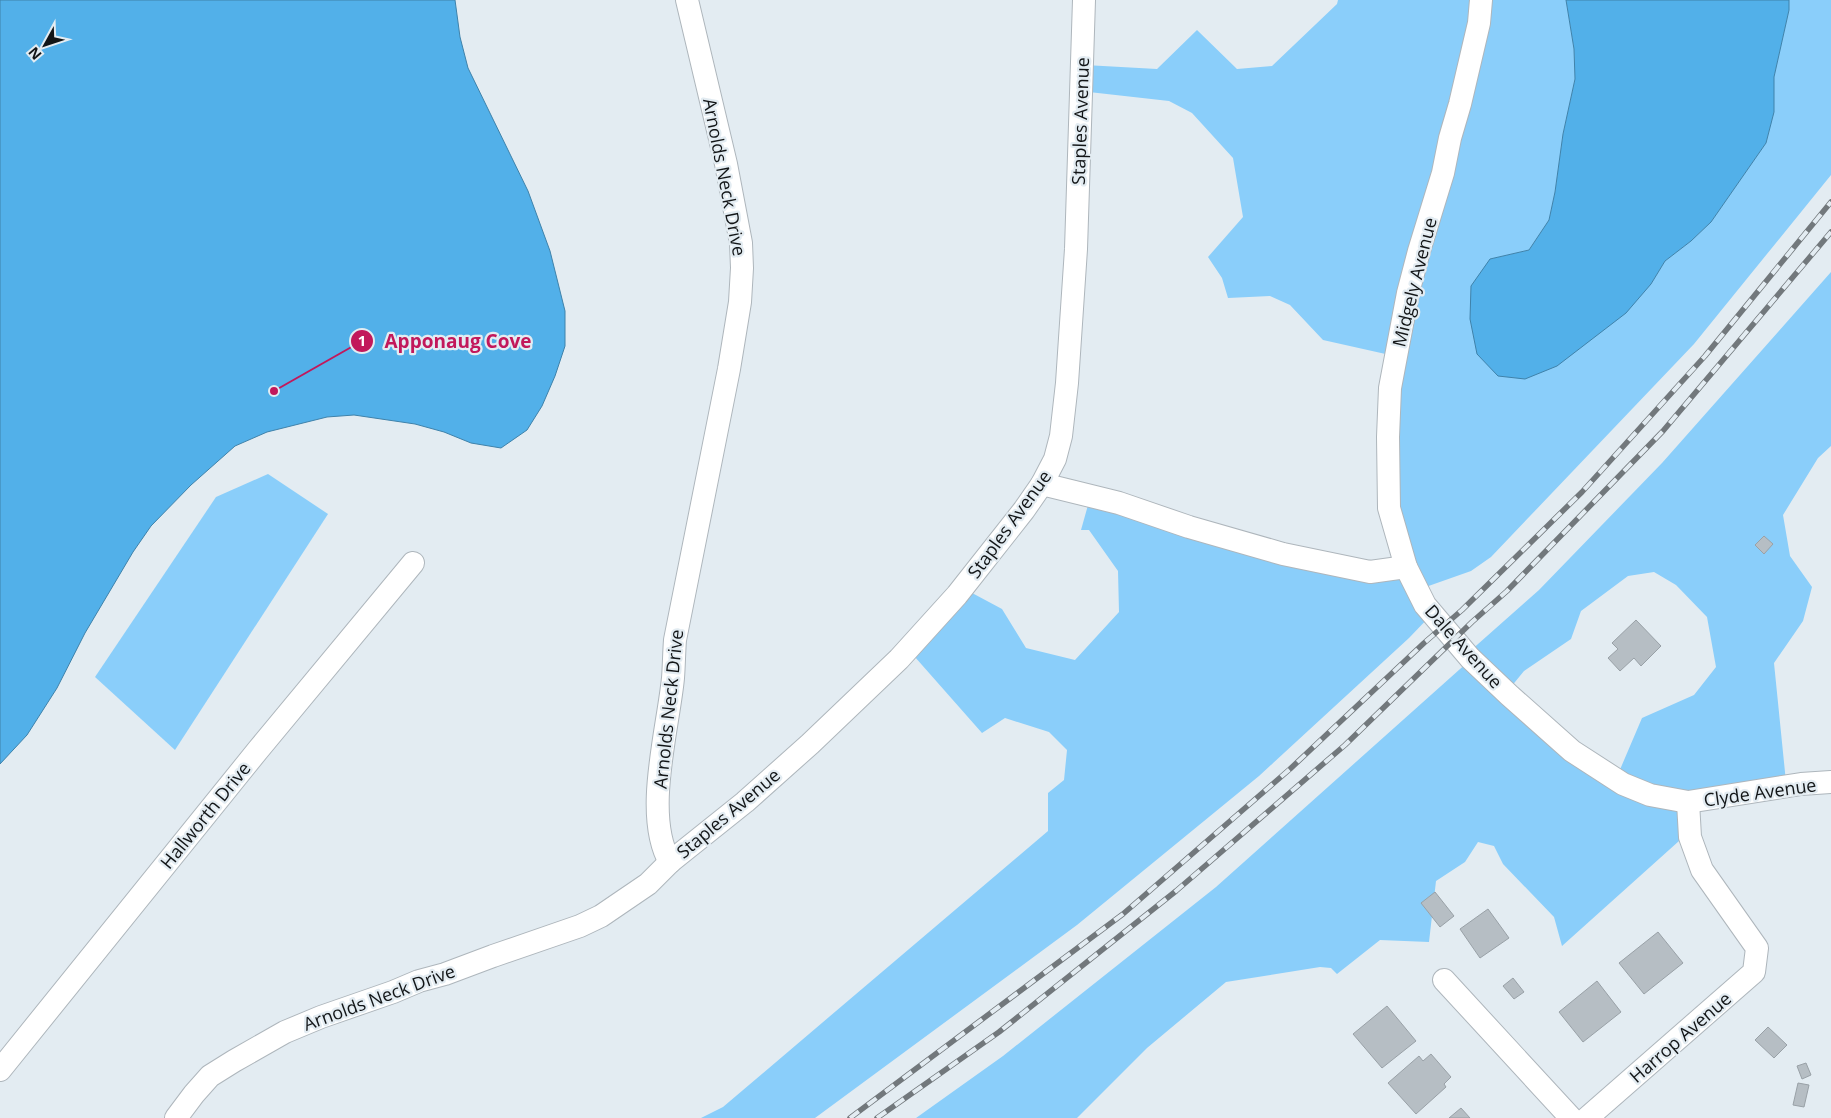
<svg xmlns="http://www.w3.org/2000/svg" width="1831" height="1118" font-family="'Open Sans',sans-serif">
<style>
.green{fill:#8acefa;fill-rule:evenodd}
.water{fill:#52b0e9;stroke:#3f82aa}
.building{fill:#b6bec4;stroke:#99a1a7}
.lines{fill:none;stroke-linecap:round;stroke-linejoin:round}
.street-casing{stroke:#aeb6bc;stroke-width:24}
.street{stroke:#fff;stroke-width:22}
.rail-casing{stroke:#72787c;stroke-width:5.5}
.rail{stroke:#e3ecf2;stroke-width:4;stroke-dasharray:11;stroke-linecap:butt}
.labels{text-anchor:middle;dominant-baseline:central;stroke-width:4.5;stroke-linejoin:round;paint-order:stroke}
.street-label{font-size:18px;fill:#121517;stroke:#e3ecf2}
.leader{fill:none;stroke:#c2185b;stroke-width:2}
.callout-dot{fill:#c2185b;stroke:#e3ecf2;stroke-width:2}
.mark-label{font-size:15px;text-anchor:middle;font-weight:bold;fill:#fff}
.callout-label{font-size:19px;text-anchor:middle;font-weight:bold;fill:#c2185b;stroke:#e3ecf2;stroke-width:4.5;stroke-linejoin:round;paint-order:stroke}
</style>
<rect width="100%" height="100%" fill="#e3ecf2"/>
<g class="green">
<path d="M1338 0H1566L1574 49 1575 79 1563 134 1555 192 1549 220 1529 250 1490 259 1651 284 1665 261 1691 241 1711 222 1766 143 1774 111V77L1789 10V0H1831V175L1694 344 1491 557 1471 571 1420 589 1432 614 1409 638 1259 776 1077 925 815 1118H701L723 1107 1048 831V793L1064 780 1067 750 1049 732 1005 718 982 733 907 648 959 586 1002 609 1026 648 1075 660 1119 612 1118 571 1089 530H1081L1090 498 1288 557 1402 565 1390 355 1323 340 1290 305 1270 296 1228 298 1222 278 1208 257 1243 217 1233 158 1192 113 1169 101 1080 91 1085 65 1157 69 1197 30 1237 69 1272 66 1337 4Z"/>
<path d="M1831 272V446L1818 458 1783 515 1790 556 1812 587 1803 621 1774 663 1786 782 1686 804V838L1679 841 1562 946 1554 917 1503 864 1494 846 1478 842 1465 862 1436 881 1429 942 1380 940 1337 974 1331 968 1320 967 1226 982 1147 1048 1077 1118H916L1003 1056 1216 887 1469 661V652L1539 590 1662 463ZM1654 572 1676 585 1707 617 1716 667 1694 695 1642 718 1616 779 1506 693 1524 671 1571 639 1581 611 1628 576Z"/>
<path d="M268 474 328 514 175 750 95 677 216 497Z"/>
</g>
<g class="water">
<path d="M0 0H455L460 37 468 68 528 191 550 251 565 311V346L555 376 542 406 527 430 501 448 471 443 444 432 415 424 354 415 327 417 267 432 235 446 191 485 151 526 133 552 85 633 57 688 27 735 0 764Z"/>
<path d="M1566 0H1789V10L1774 77V112L1766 143 1711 222 1691 241 1665 261 1651 284 1626 313 1557 366 1525 379 1498 376 1477 354 1470 319 1471 286 1490 259 1529 250 1549 220 1555 192 1563 134 1575 79 1574 49Z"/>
</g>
<g class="building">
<path d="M1764 536 1773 544 1764 554 1755 545Z"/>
<path d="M1636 620 1661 646 1641 666 1634 658 1620 671 1608 658 1618 649 1612 643Z"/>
<path d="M1435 892 1454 916 1440 927 1421 903Z"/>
<path d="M1488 909 1509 938 1480 958 1460 929Z"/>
<path d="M1658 932 1683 963 1644 994 1619 963Z"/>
<path d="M1513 978 1524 992 1514 999 1503 986Z"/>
<path d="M1597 981 1621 1012 1583 1042 1559 1012Z"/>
<path d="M1387 1006 1416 1041 1382 1068 1353 1034Z"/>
<path d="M1768 1027 1787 1045 1774 1058 1755 1040Z"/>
<path d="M1431 1054 1451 1077 1444 1084 1446 1087 1416 1114 1388 1083 1419 1056 1423 1061Z"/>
<path d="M1806 1063 1811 1075 1802 1079 1797 1066Z"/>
<path d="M1798 1083 1809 1085 1804 1107 1793 1105Z"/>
<path d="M1461 1108 1470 1118H1449Z"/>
</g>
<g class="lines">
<g class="street-casing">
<g id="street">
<path d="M1481 0 1479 23 1460 104 1450 138 1443 173 1419 251 1408 293 1390 388 1388 437 1389 508 1406 567 1425 605 1470 658 1509 695 1572 751 1623 784 1650 795 1688 802 1801 784 1831 782"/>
<path d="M1042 484 1119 503 1189 527 1283 554 1370 572 1406 567"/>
<path d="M670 862C643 816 668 730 673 678 674 665 674 653 675 640L729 369 740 302 742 268 741 243 726 164 687 0"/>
<path d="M1444 980 1571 1118"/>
<path d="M0 1070 258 750 413 563"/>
<path d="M176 1118 194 1094 210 1076 234 1061 285 1032 321 1017 393 992 419 981 445 974 493 956 580 926 601 916 623 901 648 884 670 862 745 802 810 744 899 659 957 595 1024 510 1042 484 1055 459 1061 436 1067 383 1076 249 1084 0"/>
<path d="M1587 1118 1754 972 1757 948 1702 870 1690 837 1688 802"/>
</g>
</g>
<use href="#street" class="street"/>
<g class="rail-casing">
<g id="rail">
<path d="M850 1118 1123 914 1290 769 1424 643 1462 610 1582 492 1705 356 1831 202"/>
<path d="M877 1118 999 1032 1176 891 1345 745 1472 622 1507 591 1663 431 1831 232"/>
</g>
</g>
<use href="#rail" class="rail"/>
</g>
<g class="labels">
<g class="street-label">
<text transform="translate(1080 121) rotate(-88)">Staples Avenue</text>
<text transform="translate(725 177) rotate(79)">Arnolds Neck Drive</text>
<text transform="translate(1414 282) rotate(-76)">Midgely Avenue</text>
<text transform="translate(1009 524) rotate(-54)">Staples Avenue</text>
<text transform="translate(1464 646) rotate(48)">Dale Avenue</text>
<text transform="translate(668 709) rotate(-84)">Arnolds Neck Drive</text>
<text transform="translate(1760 792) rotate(-8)">Clyde Avenue</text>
<text transform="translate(728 813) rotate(-40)">Staples Avenue</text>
<text transform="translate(205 815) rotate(-51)">Hallworth Drive</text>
<text transform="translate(379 997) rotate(-20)">Arnolds Neck Drive</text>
<text transform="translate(1680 1037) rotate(-41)">Harrop Avenue</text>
</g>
</g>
<path class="leader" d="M274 391L362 341"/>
<g class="callout-dot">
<circle cx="274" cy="391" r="5"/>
<circle cx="362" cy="341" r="12"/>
</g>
<g class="mark-label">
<text x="362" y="346">1</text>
</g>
<g class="callout-label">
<text x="458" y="348">Apponaug Cove</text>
</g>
<g transform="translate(45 45) rotate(230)" stroke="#e3ecf2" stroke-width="4" paint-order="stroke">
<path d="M0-4L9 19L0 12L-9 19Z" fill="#121517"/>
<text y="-8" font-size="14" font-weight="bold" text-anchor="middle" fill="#121517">N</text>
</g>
</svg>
